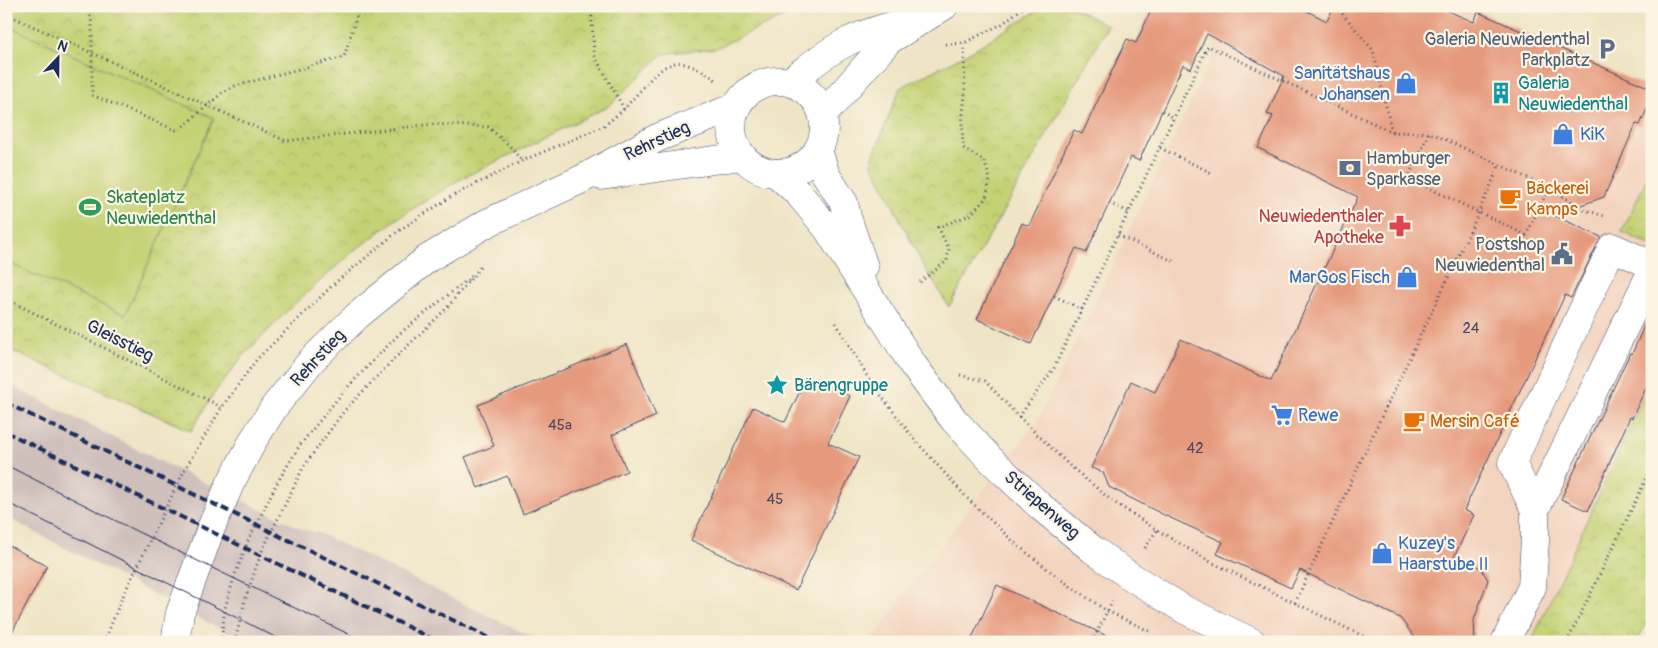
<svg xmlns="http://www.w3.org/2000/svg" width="1658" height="648" font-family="Pangolin,sans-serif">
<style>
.built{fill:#f3d4bf}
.industrial{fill:#cfc0bb}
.green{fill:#c4d274;stroke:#708069}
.park{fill:url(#park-crowns);stroke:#708069}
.building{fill:#e69a7d}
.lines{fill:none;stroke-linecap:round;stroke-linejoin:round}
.minor-casing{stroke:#3b4a6d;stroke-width:29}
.path{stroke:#3b4a6d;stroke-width:3;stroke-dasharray:1 4;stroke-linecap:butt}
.minor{stroke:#fff;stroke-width:28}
.tram{stroke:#1b2f5e;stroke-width:1}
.rail{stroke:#1b2f5e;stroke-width:4;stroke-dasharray:8 4;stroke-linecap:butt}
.labels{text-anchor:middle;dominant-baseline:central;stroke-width:4.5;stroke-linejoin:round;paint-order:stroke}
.number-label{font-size:15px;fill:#4e4a66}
.service-label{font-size:18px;fill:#4e5e75;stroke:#fcf5e5;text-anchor:end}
.shop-label{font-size:18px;fill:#366cbe;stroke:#fcf5e5;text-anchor:start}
.culture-label{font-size:18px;fill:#0d838f;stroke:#fcf5e5;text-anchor:start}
.street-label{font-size:18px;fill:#1b2f5e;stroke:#fcf5e5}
.food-label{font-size:18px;fill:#c56008;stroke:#fcf5e5;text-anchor:start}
.leisure-label{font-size:18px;fill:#27864d;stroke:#fcf5e5;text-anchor:start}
.health-label{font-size:18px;fill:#be3a42;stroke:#fcf5e5;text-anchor:end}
</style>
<defs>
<pattern id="park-crowns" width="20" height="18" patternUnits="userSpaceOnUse" patternTransform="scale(1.25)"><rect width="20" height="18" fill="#c4d274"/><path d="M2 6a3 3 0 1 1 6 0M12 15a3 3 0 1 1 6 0" fill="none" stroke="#a8b567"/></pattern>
</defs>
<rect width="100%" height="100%" fill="#fcf5e5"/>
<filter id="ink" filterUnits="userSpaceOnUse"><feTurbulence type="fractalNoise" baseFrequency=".02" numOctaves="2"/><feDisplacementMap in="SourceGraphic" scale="10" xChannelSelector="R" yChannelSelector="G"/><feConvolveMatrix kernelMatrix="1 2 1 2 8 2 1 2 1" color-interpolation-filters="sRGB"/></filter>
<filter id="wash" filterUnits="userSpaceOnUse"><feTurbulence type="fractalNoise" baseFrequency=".0096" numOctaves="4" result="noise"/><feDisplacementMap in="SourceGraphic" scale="20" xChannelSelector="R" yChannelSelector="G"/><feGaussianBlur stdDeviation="1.12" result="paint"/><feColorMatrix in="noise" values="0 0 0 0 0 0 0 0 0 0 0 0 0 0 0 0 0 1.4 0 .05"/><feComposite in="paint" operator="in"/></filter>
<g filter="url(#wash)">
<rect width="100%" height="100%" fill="#efe4c5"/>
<path class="built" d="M1223 6H1471L1652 91V167L1622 232 1652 246V380L1531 642H870L1000 468 1037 422 1216 50 1211 36Z"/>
<path class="industrial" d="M6 383 168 465 302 529 319 533 542 642H245L6 517Z"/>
<path class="green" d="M6 25 214 118 125 315 6 262Z"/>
<g class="park">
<path d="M6 6H807L716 48 663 54 609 106 459 180 401 216 354 251 292 306 244 355 217 389 191 431 6 348V262L125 315 214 118 6 25Z"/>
<path d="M1045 6H1070L1108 26 949 307 923 265 871 162 900 88 966 54Z"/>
<path d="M1652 167V246L1622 232Z"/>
<path d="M1652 380V612L1637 642H1531Z"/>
</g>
<g id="blocks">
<g class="building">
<path d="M1153 6H1297L1327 21 1334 6H1436L1474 22 1478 12 1652 89V98L1640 125 1636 124 1604 197 1553 215 1601 237 1571 298 1565 295 1464 510 1474 515 1454 557 1481 568 1488 580 1474 620 1475 642H1418L1400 618 1300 570 1291 588 1217 554 1223 542 1162 514 1109 487 1103 472 1091 468 1131 381 1155 392 1181 339 1271 381 1358 197 1258 148 1273 116 1267 114 1284 76 1207 34 1191 69 1183 65 1139 161 1131 157 1086 253 1076 248 1031 344 977 319 1022 223 1029 226 1074 130 1082 134 1127 39 1136 43Z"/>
<path d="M1652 307V375L1632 418 1630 417 1588 511 1561 499 1630 353 1632 354Z"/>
<path d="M627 344 656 416 612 435 627 471 523 514 507 476 478 488 465 457 494 446 478 405Z"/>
<path d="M807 377 850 396 828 443 859 457 796 590 691 540 753 407 785 422Z"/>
<path d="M6 544 47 566 7 642H6Z"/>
<path d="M997 585 1120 642H970Z"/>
</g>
</g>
</g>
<g filter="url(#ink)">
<use href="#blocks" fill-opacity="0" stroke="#3b4a6d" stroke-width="1"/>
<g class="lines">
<g class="minor-casing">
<g id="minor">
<circle cx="778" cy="127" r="46"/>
<path d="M789 82C808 68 826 52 847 42 865 33 886 27 905 22"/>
<path d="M823 115 888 41 944 6"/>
<path d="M818 150 826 175 844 203 847 217 864 267"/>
<path d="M776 173 799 194 827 228 913 365 954 420 992 461 1041 507 1092 549 1127 574 1185 610 1252 642"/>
<path d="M601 176 742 156"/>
<path d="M1535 510 1652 271"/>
<path d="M175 642 180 613 211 528 230 484 254 439 275 406 312 360 357 316 427 259 487 223 582 179 657 138 735 107"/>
<path d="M1505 642 1532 587 1535 540V510L1512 463 1612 247 1652 265"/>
</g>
</g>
<g class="path">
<path d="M88 6 92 23V95L178 131 223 92 235 86 344 57 360 6"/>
<path d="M591 6 594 55 624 109"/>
<path d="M1336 6 1373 50 1392 132"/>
<path d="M6 14 286 141 434 124 488 127 509 145 522 161"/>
<path d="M946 44 964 43 1002 24 1025 6"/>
<path d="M1200 49 1205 52"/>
<path d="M1162 111 1174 118"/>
<path d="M1429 133 1408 178 1526 235 1549 188"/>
<path d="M1160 148 1214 174"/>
<path d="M1109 203 1129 212"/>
<path d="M1118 235 1173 261"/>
<path d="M920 282 947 261 949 249 938 227 970 215 986 198 990 179 984 161 963 148 962 122 965 95 964 43"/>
<path d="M1054 296 1082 309"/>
<path d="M6 299 222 407"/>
<path d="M836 323 870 381 914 439 968 499 1016 544 1060 579 1107 611 1149 631"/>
<path d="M960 375 985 381 1019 417 1069 465 1111 500 1157 530 1209 561 1375 642"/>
<path d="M1019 417 1054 368 1208 46 1392 132 1429 133 1438 136 1549 188 1585 210 1604 216"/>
<path d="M1145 548 1157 530"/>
<path d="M1295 603 1377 426 1469 234 1500 164"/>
<path d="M104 642 122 598 185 469 222 407 257 359 335 283 397 232 452 196 522 161 604 126 624 109 655 74 665 67 677 62 686 64 701 70 716 80"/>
<path d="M221 642 225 608 235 575 248 541 277 483 300 445 344 391 399 334 472 276"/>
<path d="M235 642 245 600 261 553 304 466 344 411 394 359 446 309 482 265"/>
<path d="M1092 642 1113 600"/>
<path d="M1567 642 1652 467"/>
</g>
<use href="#minor" class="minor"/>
<g class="tram">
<path d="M6 465 136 531 365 642"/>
<path d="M6 502 285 642"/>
</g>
<g class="rail">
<path d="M6 403 498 642"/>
<path d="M6 432 439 642"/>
</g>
</g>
</g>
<defs>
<g id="parking-bare" transform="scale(1.725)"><path d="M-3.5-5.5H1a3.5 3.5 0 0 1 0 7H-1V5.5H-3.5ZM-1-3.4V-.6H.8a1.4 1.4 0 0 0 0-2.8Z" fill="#5c6f8a" stroke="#fcf5e5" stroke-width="2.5" paint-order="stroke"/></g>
<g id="shop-bare" transform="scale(1.725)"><path d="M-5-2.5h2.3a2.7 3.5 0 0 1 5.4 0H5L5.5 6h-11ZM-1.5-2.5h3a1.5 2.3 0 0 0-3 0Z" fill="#3f7fe0" stroke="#fcf5e5" stroke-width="2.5" paint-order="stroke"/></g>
<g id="building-bare" transform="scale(1.725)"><path d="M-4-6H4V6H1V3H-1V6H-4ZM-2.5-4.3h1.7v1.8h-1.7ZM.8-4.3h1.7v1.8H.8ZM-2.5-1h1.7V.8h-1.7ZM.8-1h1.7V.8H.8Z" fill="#0f9aa8" stroke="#fcf5e5" stroke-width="2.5" paint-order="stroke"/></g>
<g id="bank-bare" transform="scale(1.725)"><path d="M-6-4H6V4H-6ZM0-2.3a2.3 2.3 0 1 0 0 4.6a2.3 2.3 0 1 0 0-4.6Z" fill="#5c6f8a" stroke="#fcf5e5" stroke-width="2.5" paint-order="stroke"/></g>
<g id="cafe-bare" transform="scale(1.725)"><path d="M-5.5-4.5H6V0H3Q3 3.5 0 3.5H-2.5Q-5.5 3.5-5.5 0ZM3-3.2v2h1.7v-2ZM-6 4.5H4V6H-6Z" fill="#e8710a" stroke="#fcf5e5" stroke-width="2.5" paint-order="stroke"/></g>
<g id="stadium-bare" transform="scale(1.725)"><path d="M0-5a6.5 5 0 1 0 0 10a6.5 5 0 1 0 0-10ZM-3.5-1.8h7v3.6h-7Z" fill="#2e9e5b" stroke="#fcf5e5" stroke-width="2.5" paint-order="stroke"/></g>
<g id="pharmacy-bare" transform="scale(1.725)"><path d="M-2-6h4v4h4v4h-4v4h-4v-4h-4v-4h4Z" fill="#e0444e" stroke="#fcf5e5" stroke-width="2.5" paint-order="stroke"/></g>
<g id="civic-bare" transform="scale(1.725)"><path d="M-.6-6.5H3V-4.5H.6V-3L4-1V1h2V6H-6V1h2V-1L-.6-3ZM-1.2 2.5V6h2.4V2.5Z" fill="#5c6f8a" stroke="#fcf5e5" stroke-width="2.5" paint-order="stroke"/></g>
<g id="sight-bare" transform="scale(1.725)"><path d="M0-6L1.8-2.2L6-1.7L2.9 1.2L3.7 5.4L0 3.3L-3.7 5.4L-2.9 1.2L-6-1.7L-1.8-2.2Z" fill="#0f9aa8" stroke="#fcf5e5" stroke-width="2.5" paint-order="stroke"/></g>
<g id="supermarket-bare" transform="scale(1.725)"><path d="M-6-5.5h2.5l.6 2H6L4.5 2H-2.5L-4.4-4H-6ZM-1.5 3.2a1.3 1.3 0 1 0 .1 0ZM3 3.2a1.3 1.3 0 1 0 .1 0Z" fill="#3f7fe0" stroke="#fcf5e5" stroke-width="2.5" paint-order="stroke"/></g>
</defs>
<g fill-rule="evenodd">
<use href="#parking-bare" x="1607" y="49"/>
<use href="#shop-bare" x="1406" y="83"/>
<use href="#building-bare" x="1501" y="93"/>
<use href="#shop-bare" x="1563" y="134"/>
<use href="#bank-bare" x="1350" y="168"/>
<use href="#cafe-bare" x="1510" y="198"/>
<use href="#stadium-bare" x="90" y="207"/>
<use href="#pharmacy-bare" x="1400" y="226"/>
<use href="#civic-bare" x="1562" y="254"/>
<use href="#shop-bare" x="1407" y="277"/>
<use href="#sight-bare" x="777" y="385"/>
<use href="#supermarket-bare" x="1282" y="415"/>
<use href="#cafe-bare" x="1414" y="421"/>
<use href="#shop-bare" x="1382" y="553"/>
</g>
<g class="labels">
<g class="number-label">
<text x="1471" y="328">24</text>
<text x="560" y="425">45a</text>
<text x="1195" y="448">42</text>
<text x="775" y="499">45</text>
</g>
<g class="service-label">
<text x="1590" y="39">Galeria Neuwiedenthal<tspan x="1590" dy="21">Parkplatz</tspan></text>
<text x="1366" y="158" text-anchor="start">Hamburger<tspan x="1366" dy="21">Sparkasse</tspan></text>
<text x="1545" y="244">Postshop<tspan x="1545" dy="21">Neuwiedenthal</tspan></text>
</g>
<g class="shop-label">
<text x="1390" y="73" text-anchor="end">Sanitätshaus<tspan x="1390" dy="21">Johansen</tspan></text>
<text x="1580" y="134">KiK</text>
<text x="1390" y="277" text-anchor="end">MarGos Fisch</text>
<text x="1298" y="415">Rewe</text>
<text x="1398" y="543">Kuzey's<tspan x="1398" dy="21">Haarstube II</tspan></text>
</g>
<g class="culture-label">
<text x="1518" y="83">Galeria<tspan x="1518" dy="21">Neuwiedenthal</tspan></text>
<text x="794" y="385">Bärengruppe</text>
</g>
<g class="street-label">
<text transform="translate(657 141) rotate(-25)">Rehrstieg</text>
<text transform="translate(120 341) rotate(27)">Gleisstieg</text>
<text transform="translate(318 358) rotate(-47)">Rehrstieg</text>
<text transform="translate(1042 505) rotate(41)">Striepenweg</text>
</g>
<g class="food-label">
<text x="1526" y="188">Bäckerei<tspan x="1526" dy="21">Kamps</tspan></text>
<text x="1430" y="421">Mersin Café</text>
</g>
<g class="leisure-label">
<text x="106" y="197">Skateplatz<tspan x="106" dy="21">Neuwiedenthal</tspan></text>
</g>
<g class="health-label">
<text x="1384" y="216">Neuwiedenthaler<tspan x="1384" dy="21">Apotheke</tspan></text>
</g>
</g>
<rect width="1658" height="648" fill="none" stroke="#fcf5e5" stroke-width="25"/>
<g transform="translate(58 58) rotate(22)" stroke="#fcf5e5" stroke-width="4" paint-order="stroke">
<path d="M0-4L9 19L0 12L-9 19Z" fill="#1b2f5e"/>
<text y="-8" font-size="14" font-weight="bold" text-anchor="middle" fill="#1b2f5e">N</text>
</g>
</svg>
